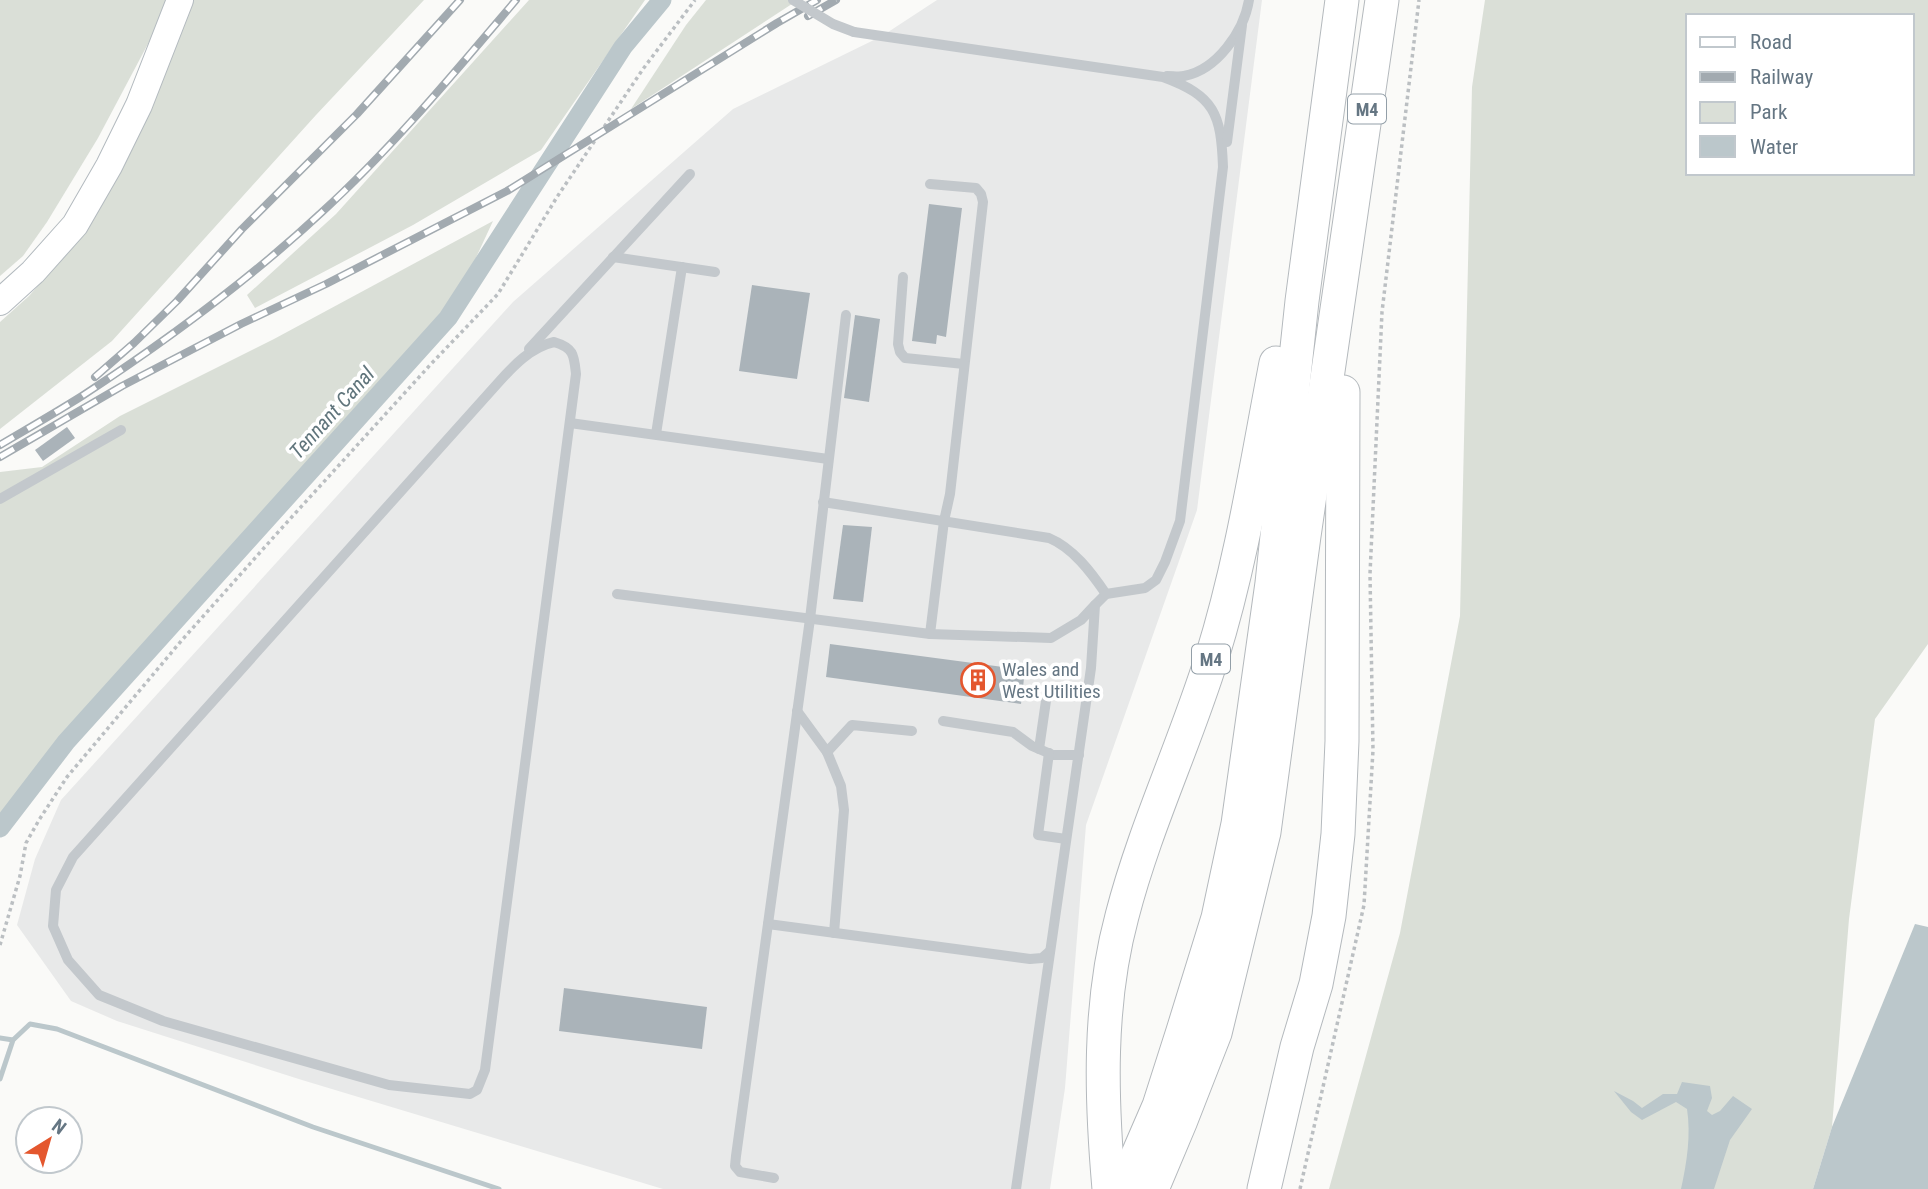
<svg xmlns="http://www.w3.org/2000/svg" width="1928" height="1189" font-family="'Roboto Condensed',sans-serif">
<style>
.built{fill:#e8e9e9}
.green{fill:#dadfd7;fill-rule:evenodd}
.water{fill:#bbc7cb}
.lines{fill:none;stroke-linecap:round;stroke-linejoin:round}
.stream{stroke:#bbc7cb;stroke-width:5}
.canal{stroke:#bbc7cb;stroke-width:19}
.building{fill:#aab3b9}
.secondary-casing{stroke:#b3babf;stroke-width:28}
.motorway-casing{stroke:#b4b9bd;stroke-width:35}
.path{stroke:#bbbfc2;stroke-width:3.5;stroke-dasharray:3.5 3.5;stroke-linecap:butt}
.service{stroke:#c3c8cc;stroke-width:10}
.secondary{stroke:#fff;stroke-width:26}
.motorway{stroke:#fff;stroke-width:33}
.rail-casing{stroke:#a2aab0;stroke-width:8}
.rail{stroke:#fff;stroke-width:5;stroke-dasharray:16;stroke-linecap:butt}
.service-bridge{stroke:#c3c8cc;stroke-width:10}
.labels{text-anchor:middle;dominant-baseline:central;stroke-width:7;stroke-linejoin:round;paint-order:stroke}
.shield{fill:#fff;stroke:#939fa8;stroke-width:2}
.shield-label{font-size:18px;font-weight:bold;fill:#657683}
.poi-label{font-size:19px;fill:#657683;stroke:#fff;text-anchor:start}
.water-label{font-size:21px;font-style:italic;fill:#60757c;stroke:#fff}
</style>
<rect width="100%" height="100%" fill="#fafaf8"/>
<path class="built" d="M937 0H1262L1197 510 1086 825 1065 1088 1050 1189H663L302 1080 117 1021 71 1001 17 925 35 859 61 800 513 302 733 109 882 36Z"/>
<g class="green">
<path d="M0 0H168L150 40 98 138 47 222 23 256 0 276Z"/>
<path d="M193 0H424L316 115 112 341 0 429V322L29 296 79 239Z"/>
<path d="M529 0H645L541 150 413 225 255 308 247 295 336 214Z"/>
<path d="M706 0H798L631 109 686 25Z"/>
<path d="M1485 0H1928V644L1875 719 1849 919 1832 1127 1813 1189H1329L1400 933 1460 616 1472 87ZM1688 16H1912V173H1688Z"/>
<path d="M493 221 448 318 66 742 0 828V472L42 467 120 416 274 339Z"/>
</g>
<g class="water">
<path d="M1915 924 1928 927V1189H1813L1832 1127Z"/>
<path d="M1682 1082 1710 1086 1712 1098 1707 1111 1712 1115 1720 1111 1733 1096 1752 1109 1730 1140 1714 1189H1681C1687 1162 1691 1135 1687 1109L1676 1102 1642 1120 1631 1112 1614 1091 1633 1101 1642 1108 1663 1094H1677Z"/>
</g>
<g class="lines">
<g class="stream">
<path d="M0 1038 13 1040"/>
<path d="M0 1079 13 1040 30 1024 57 1029 313 1127 499 1189"/>
</g>
<path class="canal" d="M0 828 66 742 448 318 623 47 662 0"/>
</g>
<g class="building">
<path d="M929 204 962 208 946 337 937 335 936 344 912 341Z"/>
<path d="M752 285 810 293 797 379 739 371Z"/>
<path d="M855 315 880 319 869 402 844 398Z"/>
<path d="M67 427 75 438 43 461 35 450Z"/>
<path d="M843 525 872 527 863 602 833 599Z"/>
<path d="M830 644 1025 670 1021 704 826 677Z"/>
<path d="M564 988 707 1007 702 1049 559 1031Z"/>
</g>
<g class="lines">
<g class="secondary-casing">
<path id="secondary" d="M0 302 33 272 75 225 109 166 139 105 180 0"/>
</g>
<g class="motorway-casing">
<g id="motorway">
<path d="M1109 1189C1101 1098 1098 1005 1122 916 1145 827 1185 744 1212 657 1242 561 1257 461 1276 363"/>
<path d="M1123 1189 1159 1106 1183 1031 1218 918 1238 824 1272 583 1302 301 1342 0"/>
<path d="M1152 1189 1181 1120 1215 1033 1264 832 1304 536 1382 0"/>
<path d="M1264 1189 1297 1047 1316 984 1329 916 1338 834 1342 741 1343 392"/>
</g>
</g>
<g class="path">
<path d="M0 945 20 876 26 843 39 820 67 777 182 640 280 530 431 364 498 294 557 197 643 69 695 0"/>
<path d="M1300 1189 1364 905 1373 750 1370 574 1382 312 1419 0"/>
</g>
<g class="service">
<path d="M854 32 1163 77C1215 96 1221 114 1223 167L1180 521 1165 562 1156 580 1145 588 1106 594 1095 605 1091 668 1016 1189"/>
<path d="M1167 76C1173 76 1179 77 1184 76 1217 70 1244 31 1249 0"/>
<path d="M1227 142 1242 25"/>
<path d="M930 184 976 188 981 194 983 202 950 494 944 521 930 634"/>
<path d="M613 257 715 272"/>
<path d="M903 277 898 344 900 352 905 358 964 364"/>
<path d="M554 342C574 348 574 355 576 374L485 1070 477 1090 470 1094 389 1085 163 1021 99 995 68 960 53 926 56 890 73 857 498 383C513 366 531 347 554 342Z"/>
<path d="M529 349 690 174"/>
<path d="M570 423 828 459"/>
<path d="M656 434 682 267"/>
<path d="M0 499 121 430"/>
<path d="M823 502 1049 538C1073 548 1091 572 1106 594"/>
<path d="M617 594 930 634 1051 638 1081 620 1095 605"/>
<path d="M797 711 827 752 841 786 844 810 834 933"/>
<path d="M943 721 1013 732 1032 746 1053 755H1079"/>
<path d="M1039 749 1048 687"/>
<path d="M827 752 852 725 912 731"/>
<path d="M1049 753 1038 835 1066 839"/>
<path d="M768 924 1030 959 1042 958 1050 951"/>
<path d="M774 1178 740 1172 735 1166 736 1156 810 619 846 315"/>
</g>
<use href="#secondary" class="secondary"/>
<use href="#motorway" class="motorway"/>
<g class="rail-casing">
<g id="rail">
<path d="M808 16 836 0"/>
<path d="M95 377 134 343 177 301 242 229 357 114 460 0"/>
<path d="M0 445C27 429 55 413 82 396 166 341 249 280 322 212 393 147 454 73 516 0"/>
<path d="M0 457 122 386 241 324 326 284 507 191 777 23 817 0"/>
</g>
</g>
<use href="#rail" class="rail"/>
<path class="service-bridge" d="M793 0 833 24 854 32"/>
</g>
<defs>
<g id="building-ring" transform="scale(1.75)"><circle r="9.5" fill="#fff" stroke="#e4572e" stroke-width="1.5"/><path d="M-4-6H4V6H1V3H-1V6H-4ZM-2.5-4.3h1.7v1.8h-1.7ZM.8-4.3h1.7v1.8H.8ZM-2.5-1h1.7V.8h-1.7ZM.8-1h1.7V.8H.8Z" fill="#e4572e"/></g>
</defs>
<g fill-rule="evenodd">
<use href="#building-ring" x="978" y="680"/>
</g>
<g class="labels">
<g class="shield">
<rect x="1348" y="94.5" width="38" height="29" rx="5"/>
<rect x="1192" y="644.5" width="38" height="29" rx="5"/>
</g>
<g class="shield-label">
<text x="1367" y="109">M4</text>
<text x="1211" y="659">M4</text>
</g>
<g class="poi-label">
<text x="1002" y="669">Wales and<tspan x="1002" dy="22">West Utilities</tspan></text>
</g>
<g class="water-label">
<text transform="translate(332 413) rotate(-48)">Tennant Canal</text>
</g>
</g>
<rect x="1686" y="14" width="228" height="161" fill="#ffffff" stroke="#c1c8cd" stroke-width="2"/>
<rect x="1700" y="37" width="35" height="10" fill="#ffffff" stroke="#c1c8cd" stroke-width="2"/>
<text x="1750" y="49" font-size="21" fill="#657683">Road</text>
<rect x="1700" y="72" width="35" height="10" fill="#a2aab0" stroke="#c1c8cd" stroke-width="2"/>
<text x="1750" y="84" font-size="21" fill="#657683">Railway</text>
<rect x="1700" y="102" width="35" height="21" fill="#dadfd7" stroke="#c1c8cd" stroke-width="2"/>
<text x="1750" y="119" font-size="21" fill="#657683">Park</text>
<rect x="1700" y="136" width="35" height="21" fill="#bbc7cb" stroke="#c1c8cd" stroke-width="2"/>
<text x="1750" y="154" font-size="21" fill="#657683">Water</text>
<g transform="translate(49 1140) rotate(37)"><circle r="33" fill="#ffffff" stroke="#c1c8cd" stroke-width="2"/>
<path d="M0-5L12 26L0 18L-12 26Z" fill="#e4572e"/>
<text y="-10" font-size="19" font-weight="bold" text-anchor="middle" fill="#657683">N</text>
</g>
</svg>
